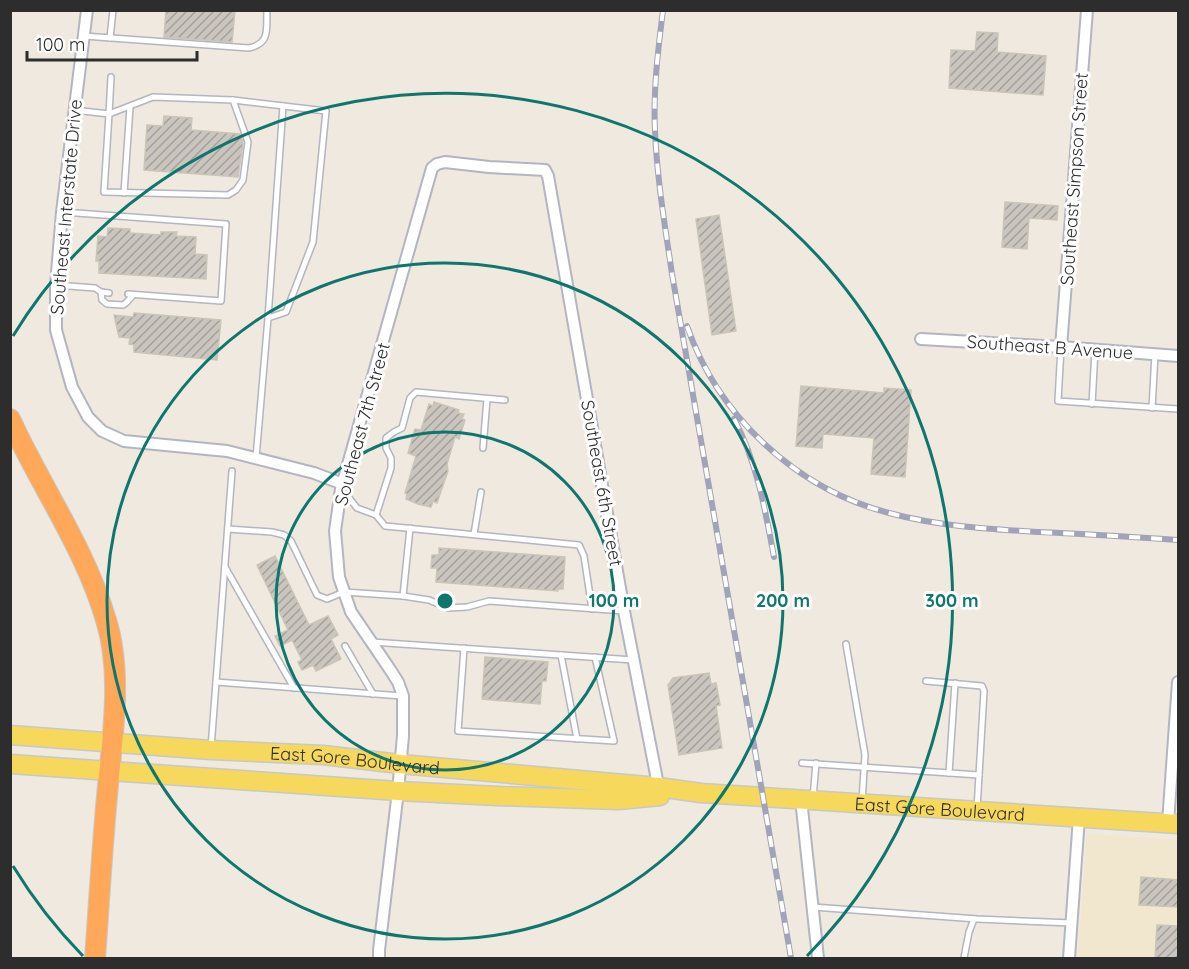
<svg xmlns="http://www.w3.org/2000/svg" width="1189" height="969" font-family="Quicksand,sans-serif">
<style>
.education{fill:#f0e7ce}
.building{fill:url(#building-hatch);stroke:#cbc5b8;stroke-width:1.5}
.lines{fill:none;stroke-linecap:round;stroke-linejoin:round}
.service-casing{stroke:#b3b5c1;stroke-width:8}
.minor-casing{stroke:#b3b5c1;stroke-width:14}
.primary-casing{stroke:#c8c8c8;stroke-width:21}
.motorway-casing{stroke:#c8c8c8;stroke-width:22}
.service{stroke:#fff;stroke-width:5}
.minor{stroke:#fff;stroke-width:10}
.primary{stroke:#f6d85d;stroke-width:18}
.motorway{stroke:#ffa85a;stroke-width:20}
.rail-casing{stroke:#a1a3b8;stroke-width:6}
.rail{stroke:#fff;stroke-width:4;stroke-dasharray:11;stroke-linecap:butt}
.ring{fill:none;stroke:#0f766e;stroke-width:3}
.labels{text-anchor:middle;dominant-baseline:central;stroke-width:6;stroke-linejoin:round;paint-order:stroke}
.street-label{font-size:18px;fill:#2d2d2d;stroke:#fff}
.centre{fill:#0f766e;stroke:#fff;stroke-width:3}
.ring-label{font-size:18px;text-anchor:middle;font-weight:bold;fill:#0f766e;stroke:#fff;stroke-width:6;stroke-linejoin:round;paint-order:stroke}
</style>
<defs>
<pattern id="building-hatch" width="6" height="6" patternUnits="userSpaceOnUse" patternTransform="scale(1.5)"><rect width="6" height="6" fill="#cac5be"/><path d="M-1 1l2-2M0 6l6-6M5 7l2-2" fill="none" stroke="#a4a09b"/></pattern>
</defs>
<rect width="100%" height="100%" fill="#efe9df"/>
<path class="education" d="M1087 834 1178 840V958H1078Z"/>
<g class="building">
<path d="M166 10H235L232 42 164 37Z"/>
<path d="M977 32 998 33 997 52 1046 56 1043 95 949 88 951 50 975 51Z"/>
<path d="M164 116 192 118 191 130 240 134 243 143 238 177 144 170 147 125 163 126Z"/>
<path d="M1005 202 1058 206 1057 220 1029 218 1027 249 1002 247Z"/>
<path d="M719 215 736 331 712 335 696 219Z"/>
<path d="M108 228 130 229V233L161 235V232H177L176 236 196 237 195 254 207 255 206 279 99 273V261H96L98 236 107 237Z"/>
<path d="M134 313 221 320 217 360 134 352V345L129 344 130 338 119 337 114 315 133 317Z"/>
<path d="M801 386 884 393V388L911 390 905 477 871 474 874 438 823 434 822 448 796 446Z"/>
<path d="M434 402 459 410 458 413 464 414 462 419 465 420 459 439 455 437 447 464 448 471 437 503 433 501 431 507 418 504 406 499 407 494 405 493 416 456 408 453 415 429 421 430 429 404 433 406Z"/>
<path d="M439 548 565 557 563 589H558V591L436 582 437 568H431L432 555H439Z"/>
<path d="M275 556 309 625 328 616 338 635 331 639 341 659 316 671 313 665 302 670 298 662 302 660 292 640 280 646 275 636 288 630 257 565Z"/>
<path d="M485 657 548 662 546 681H542L540 704 482 699Z"/>
<path d="M709 673 711 684 716 683 720 705 716 706 722 748 679 755 668 685 673 678Z"/>
<path d="M1141 877 1179 880V907L1139 905Z"/>
<path d="M1157 925 1179 926V958H1155Z"/>
</g>
<g class="lines">
<g class="service-casing">
<g id="service">
<path d="M84 36 249 48C271 43 266 29 267 10"/>
<path d="M110 38 113 10"/>
<path d="M153 97 233 100 248 142 243 180 236 190 228 195 104 192 109 114Z"/>
<path d="M233 100 326 111 313 242 286 312 268 318 256 458"/>
<path d="M74 110 109 114 111 77"/>
<path d="M124 193 130 107"/>
<path d="M63 212 226 224 221 301 128 294"/>
<path d="M56 285 95 288 101 292 109 293"/>
<path d="M101 292 102 300 107 304 123 305 127 302 133 295"/>
<path d="M268 318 283 106"/>
<path d="M1061 347 1058 401 1178 409"/>
<path d="M1092 404 1095 350"/>
<path d="M1152 408 1155 354"/>
<path d="M483 448 487 399"/>
<path d="M342 489 357 508 376 515 385 526 579 545 584 556 592 609"/>
<path d="M376 515 391 468V458L386 448V438L394 432 402 428 410 398 416 392 505 400"/>
<path d="M228 529 272 532 284 535 291 541 317 595 327 599 344 592 403 596 429 600 448 608 467 607 489 601 624 611"/>
<path d="M474 534 481 492"/>
<path d="M225 567 294 688"/>
<path d="M403 596 410 528"/>
<path d="M372 642 633 660"/>
<path d="M846 644 865 755 862 801"/>
<path d="M345 646 373 694"/>
<path d="M464 648 458 731 614 741 595 657"/>
<path d="M561 655 577 739"/>
<path d="M926 681 982 686 984 691 977 809"/>
<path d="M216 682 402 696"/>
<path d="M211 748 232 471"/>
<path d="M802 763 979 775"/>
<path d="M949 773 955 683"/>
<path d="M813 798 816 763"/>
<path d="M813 907 977 919 1072 923"/>
<path d="M964 958 969 932 974 919"/>
</g>
</g>
<g class="minor-casing">
<g id="minor">
<path d="M87 10 62 212 56 285V330L72 387 88 417 102 431 124 441 227 451 314 473 343 484"/>
<path d="M921 339 1061 347 1178 356"/>
<path d="M1061 347 1087 10"/>
<path d="M801 799 818 958"/>
<path d="M1168 823 1178 682"/>
<path d="M379 958V950L398 791 403 736V696L398 682 389 668 351 612 339 577 335 531 341 489 432 168 437 164 445 162 489 167 545 170 548 176 624 611 659 790"/>
<path d="M1069 958 1079 817"/>
</g>
</g>
<g class="primary-casing">
<g id="primary">
<path id="s1" d="M10 735 211 750 323 755 400 764 658 787 701 793 1178 824"/>
<path d="M10 764 398 791 498 796 618 800 660 796"/>
</g>
</g>
<g class="motorway-casing">
<path id="motorway" d="M10 419C41 487 85 548 106 620 123 674 112 740 107 796 102 850 99 904 95 958"/>
</g>
<use href="#service" class="service"/>
<use href="#minor" class="minor"/>
<use href="#primary" class="primary"/>
<use href="#motorway" class="motorway"/>
<g class="rail-casing">
<g id="rail">
<path d="M663 10C658 50 653 91 655 131 657 179 665 226 672 274L791 958"/>
<path d="M687 326C718 416 796 489 889 513 937 526 988 529 1038 532 1085 534 1132 537 1178 540"/>
<path d="M734 419C757 462 765 509 774 557"/>
</g>
</g>
<use href="#rail" class="rail"/>
</g>
<g class="ring">
<circle cx="445" cy="601" r="169"/>
<circle cx="445" cy="601" r="338"/>
<path d="M83 956A507 507 0 0 1 13 866M13 336A507 507 0 1 1 807 956"/>
</g>
<g class="labels">
<g class="street-label">
<text transform="translate(1074 179) rotate(-86)">Southeast Simpson Street</text>
<text transform="translate(66 207) rotate(-85)">Southeast Interstate Drive</text>
<text transform="translate(1050 347) rotate(4)">Southeast B Avenue</text>
<text transform="translate(362 424) rotate(-75)">Southeast 7th Street</text>
<text transform="translate(602 483) rotate(80)">Southeast 6th Street</text>
<text stroke="none"><textPath href="#s1" startOffset="346">East Gore Boulevard</textPath></text>
<text stroke="none"><textPath href="#s1" startOffset="933">East Gore Boulevard</textPath></text>
</g>
</g>
<circle cx="445" cy="601" r="9" class="centre"/>
<g class="ring-label">
<text x="614" y="607">100 m</text>
<text x="783" y="607">200 m</text>
<text x="952" y="607">300 m</text>
</g>
<rect width="1189" height="969" fill="none" stroke="#2d2d2d" stroke-width="24"/>
<path d="M27 51v9h170v-9" fill="none" stroke="#2d2d2d" stroke-width="3"/>
<text x="36" y="51" font-size="18" fill="#2d2d2d" stroke="#ffffff" stroke-width="4.5" paint-order="stroke">100 m</text>
</svg>
